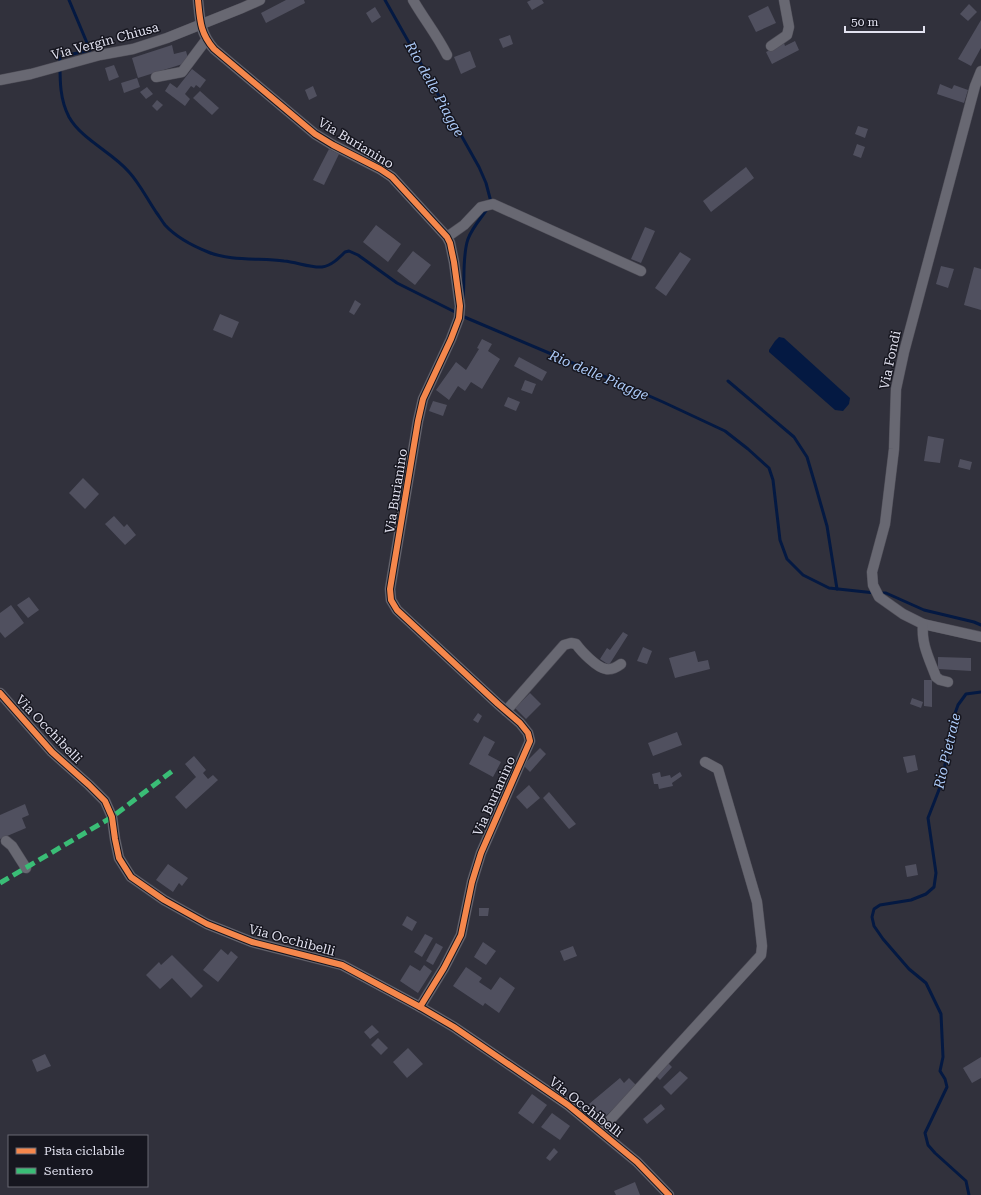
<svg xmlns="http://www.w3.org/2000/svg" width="981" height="1195" font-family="'Roboto Serif',serif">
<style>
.water{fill:#041942}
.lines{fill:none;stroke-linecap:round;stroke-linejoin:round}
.stream{stroke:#041942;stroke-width:3}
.building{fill:#50505f}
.minor-casing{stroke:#4f4e58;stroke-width:11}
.minor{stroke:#686872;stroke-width:10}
.quiet{stroke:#3abd76;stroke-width:5;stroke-dasharray:10 5;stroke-linecap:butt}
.cycleway-casing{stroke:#16161f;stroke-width:8}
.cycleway{stroke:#f5874c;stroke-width:6}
.labels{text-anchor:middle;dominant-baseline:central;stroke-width:3;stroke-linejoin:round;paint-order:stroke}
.street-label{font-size:13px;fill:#e2e2f0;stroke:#16161f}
.water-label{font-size:14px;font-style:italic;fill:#adcbf9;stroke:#16161f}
</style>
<rect width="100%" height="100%" fill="#31313c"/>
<path class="water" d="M779 337 784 338 850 398 849 404 843 411 835 410 769 352V350L775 341Z"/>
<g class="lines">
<g class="stream">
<path d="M69 0 90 50 60 57C60 77 59 98 69 117 82 140 112 152 129 172 140 184 147 199 156 212 159 216 162 221 165 225 176 237 193 246 208 252 229 261 261 258 284 261 296 262 311 268 322 267 331 266 339 258 345 252L349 251 358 255 397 283 457 313"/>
<path d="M385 0 479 167 486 183 491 202 490 203"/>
<path d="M463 298C465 281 462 256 468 239 472 228 481 218 488 208"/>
<path d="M462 316 608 378 663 402 725 431 748 449 769 468 773 480 780 540 787 559 803 575 829 588 875 593"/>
<path d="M728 381 794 437 807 457 815 484 827 526 837 589"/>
<path d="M880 593H886L924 610 974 622 981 625"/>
<path d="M969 1195 966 1181 935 1153 928 1145 925 1133 947 1087 945 1079 940 1071 943 1057 941 1014 926 983 909 969 883 939 874 926 872 917 874 909 880 905 911 900 926 894 934 887 936 873 928 818 942 782 953 719 958 705 966 694 981 692"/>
</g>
</g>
<g class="building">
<path d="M286 0H304L305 3 266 23 261 13Z"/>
<path d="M531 0H542L544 3 532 10 527 2Z"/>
<path d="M969 4 977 12 968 21 960 14Z"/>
<path d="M768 6 776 23 756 32 748 16Z"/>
<path d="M375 7 381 17 372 23 366 13Z"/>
<path d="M981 20V48L971 66 958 59Z"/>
<path d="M510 35 513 44 503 48 499 39Z"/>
<path d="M795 41 799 50 772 64 766 52 784 43 785 46Z"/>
<path d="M172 45 174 54 186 51 189 62 138 78 132 58Z"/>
<path d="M470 51 476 67 461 74 454 57Z"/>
<path d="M114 65 119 77 109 81 105 68Z"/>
<path d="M192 69 206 80 200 88 196 85 194 88 191 86 185 94 190 99 185 106 165 91 170 83 177 88Z"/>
<path d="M137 78 140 87 124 93 121 83Z"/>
<path d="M940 84 952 89 954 85 968 90 964 103 937 94Z"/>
<path d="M313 86 317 96 309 100 305 90Z"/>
<path d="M147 87 153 94 146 99 140 92Z"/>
<path d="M200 91 219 108 212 115 193 98Z"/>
<path d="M157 100 163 105 157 111 152 106Z"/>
<path d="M858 126 868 129 865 138 855 134Z"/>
<path d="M857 144 865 147 861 158 853 155Z"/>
<path d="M329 149 339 154 324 185 313 180Z"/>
<path d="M746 167 754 178 711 212 703 201Z"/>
<path d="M376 225 401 244 388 262 363 242Z"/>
<path d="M645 227 655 231 641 263 631 259Z"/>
<path d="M413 251 431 265 415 285 397 271Z"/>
<path d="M680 252 691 259 666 296 655 288Z"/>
<path d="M941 266 954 269 948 288 936 284Z"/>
<path d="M974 267 981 269V310L964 305Z"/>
<path d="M355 300 361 304 354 315 349 312Z"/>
<path d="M220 314 239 322 232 338 213 330Z"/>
<path d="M482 339 492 344 488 351 500 359 482 389 471 382 465 391 458 386 449 400 436 390 456 362 466 370 479 349 477 348Z"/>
<path d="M519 357 547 372 542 381 514 366Z"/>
<path d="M525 380 536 384 532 394 521 390Z"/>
<path d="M508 397 520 402 516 411 504 406Z"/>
<path d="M433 401 447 405 443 416 429 411Z"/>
<path d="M928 436 944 439 940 463 924 461Z"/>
<path d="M960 459 972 462 970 470 958 467Z"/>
<path d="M83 478 99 494 85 509 69 493Z"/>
<path d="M114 516 124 527 127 524 136 535 125 545 105 524Z"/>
<path d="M29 597 39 610 28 618 17 605Z"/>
<path d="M11 605 24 623 5 638 0 632V613Z"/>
<path d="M623 632 628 635 609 665 600 659 607 648 610 650Z"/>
<path d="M643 647 652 651 647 664 637 661Z"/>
<path d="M695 651 698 662 708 660 710 669 675 678 669 658Z"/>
<path d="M938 657 971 658V671L938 669Z"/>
<path d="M924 680H932V707L924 706Z"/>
<path d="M530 693 541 704 526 719 515 708Z"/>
<path d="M912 698 923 702 921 708 910 704Z"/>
<path d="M478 713 482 716 478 723 473 720Z"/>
<path d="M677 732 682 745 653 756 648 743Z"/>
<path d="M484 736 495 742 488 755 501 762 493 777 469 764Z"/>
<path d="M540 748 546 754 530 772 523 765Z"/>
<path d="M915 755 918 770 907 773 903 757Z"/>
<path d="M194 756 206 770 203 773 208 779 213 775 218 780 186 809 175 797 196 777 185 764Z"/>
<path d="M660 772 661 777 670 775 671 778 680 772 682 776 672 783 673 786 659 789 658 784H654L652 774Z"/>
<path d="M529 785 540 798 527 809 516 797Z"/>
<path d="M549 792 576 824 569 829 543 798Z"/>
<path d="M25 804 29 815 22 818 26 828 0 839V815Z"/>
<path d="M168 864 188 878 182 886 179 883 173 892 156 880Z"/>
<path d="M916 864 918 875 907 877 905 866Z"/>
<path d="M479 908H489L488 916H479Z"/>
<path d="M407 916 417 922 412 931 402 925Z"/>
<path d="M425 934 433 938 422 957 414 952Z"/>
<path d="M483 942 496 951 486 965 474 957Z"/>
<path d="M436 943 443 947 433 965 426 961Z"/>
<path d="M573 946 577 956 564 961 560 951Z"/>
<path d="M221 949 228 955 231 951 238 957 218 982 203 970Z"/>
<path d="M172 955 203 986 191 998 172 978 160 989 146 975 159 962 161 965Z"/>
<path d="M410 965 420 971 424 965 432 971 418 993 400 981Z"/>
<path d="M466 967 482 978 479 982 491 990 500 977 515 988 499 1013 485 1003 483 1006 453 986Z"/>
<path d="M372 1025 379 1032 370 1039 364 1032Z"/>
<path d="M378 1038 388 1048 381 1055 371 1045Z"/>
<path d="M408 1048 423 1064 407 1078 393 1062Z"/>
<path d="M45 1054 51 1066 37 1072 32 1060Z"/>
<path d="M981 1057V1078L972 1083 963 1068Z"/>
<path d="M668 1063 672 1067 660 1080 655 1075Z"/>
<path d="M680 1071 688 1078 671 1095 663 1087Z"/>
<path d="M620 1078 624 1083 629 1078 638 1087 600 1121 592 1112 594 1110 589 1104Z"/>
<path d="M532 1094 547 1105 533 1124 518 1113Z"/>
<path d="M661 1104 665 1109 647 1124 643 1119Z"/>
<path d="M552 1113 570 1126 560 1140 541 1127Z"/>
<path d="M554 1148 558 1152 550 1161 546 1158Z"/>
<path d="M635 1182 640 1195H616L614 1191Z"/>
</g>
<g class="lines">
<g class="minor-casing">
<g id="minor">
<path d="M198 0C200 20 200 33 214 49L315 134 333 145 380 169 392 177 447 237 450 243 454 262 460 306 459 318 451 339 423 399 418 421 390 589 391 600 397 610 498 704 520 723 528 733 530 741 481 853 472 882 461 935 444 968 420 1007"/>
<path d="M413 0C424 19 437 35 447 55"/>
<path d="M771 46 787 35 789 27 784 0"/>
<path d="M981 71 975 86 904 352 896 389 894 449 885 524 872 572 873 585 879 597 903 614 923 624 981 637"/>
<path d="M156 77 182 72 206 40"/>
<path d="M0 80 31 74 100 55 133 49 167 38 242 8 260 0"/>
<path d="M447 237 464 225 481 207 493 204 641 271"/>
<path d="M923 624C921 644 929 658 936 677L940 680 948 682"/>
<path d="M0 693 52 752 89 785 105 801 112 817 115 839 119 858 131 877 164 900 207 924 252 942 342 965 420 1007 454 1027 568 1105 637 1162 669 1195"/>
<path d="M506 711 564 645 571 643 576 644C581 651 597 668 606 669 611 670 617 667 621 664"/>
<path d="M6 841 12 846 26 868"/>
<path d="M600 1131 761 955 762 946 757 902 718 769 705 762"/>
</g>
</g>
<use href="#minor" class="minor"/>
<path class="quiet" d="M0 883 112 817 175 769"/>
<g class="cycleway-casing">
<g id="cycleway">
<path d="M198 0C200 20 200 33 214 49L315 134 333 145 380 169 392 177 447 237 450 243 454 262 460 306 459 318 451 339 423 399 418 421 390 589 391 600 397 610 498 704 520 723 528 733 530 741 481 853 472 882 461 935 444 968 420 1007"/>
<path d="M0 693 52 752 89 785 105 801 112 817 115 839 119 858 131 877 164 900 207 924 252 942 342 965 420 1007 454 1027 568 1105 637 1162 669 1195"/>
</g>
</g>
<use href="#cycleway" class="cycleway"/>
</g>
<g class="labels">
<g class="street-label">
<text transform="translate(105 41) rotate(-15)">Via Vergin Chiusa</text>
<text transform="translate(356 143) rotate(31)">Via Burianino</text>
<text transform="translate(890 360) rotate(-78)">Via Fondi</text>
<text transform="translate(396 491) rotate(-81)">Via Burianino</text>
<text transform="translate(49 729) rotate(46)">Via Occhibelli</text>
<text transform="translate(494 796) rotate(-66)">Via Burianino</text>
<text transform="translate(292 940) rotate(15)">Via Occhibelli</text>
<text transform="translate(586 1107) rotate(38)">Via Occhibelli</text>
</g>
<g class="water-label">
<text transform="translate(435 89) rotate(61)">Rio delle Piagge</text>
<text transform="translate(599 375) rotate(23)">Rio delle Piagge</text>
<text transform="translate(947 751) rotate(-77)">Rio Pietraie</text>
</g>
</g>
<rect x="8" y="1135" width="140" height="52" fill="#16161f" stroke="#686873"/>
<rect x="16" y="1148" width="20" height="6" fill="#f5874c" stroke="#686873"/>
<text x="44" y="1155" font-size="12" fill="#e2e2f0">Pista ciclabile</text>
<rect x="16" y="1168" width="20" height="6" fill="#3abd76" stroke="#686873"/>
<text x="44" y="1175" font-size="12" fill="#e2e2f0">Sentiero</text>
<path d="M845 26v6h79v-6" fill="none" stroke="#e2e2f0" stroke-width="2"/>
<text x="851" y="26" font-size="12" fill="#e2e2f0" stroke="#16161f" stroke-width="3" paint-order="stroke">50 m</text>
</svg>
